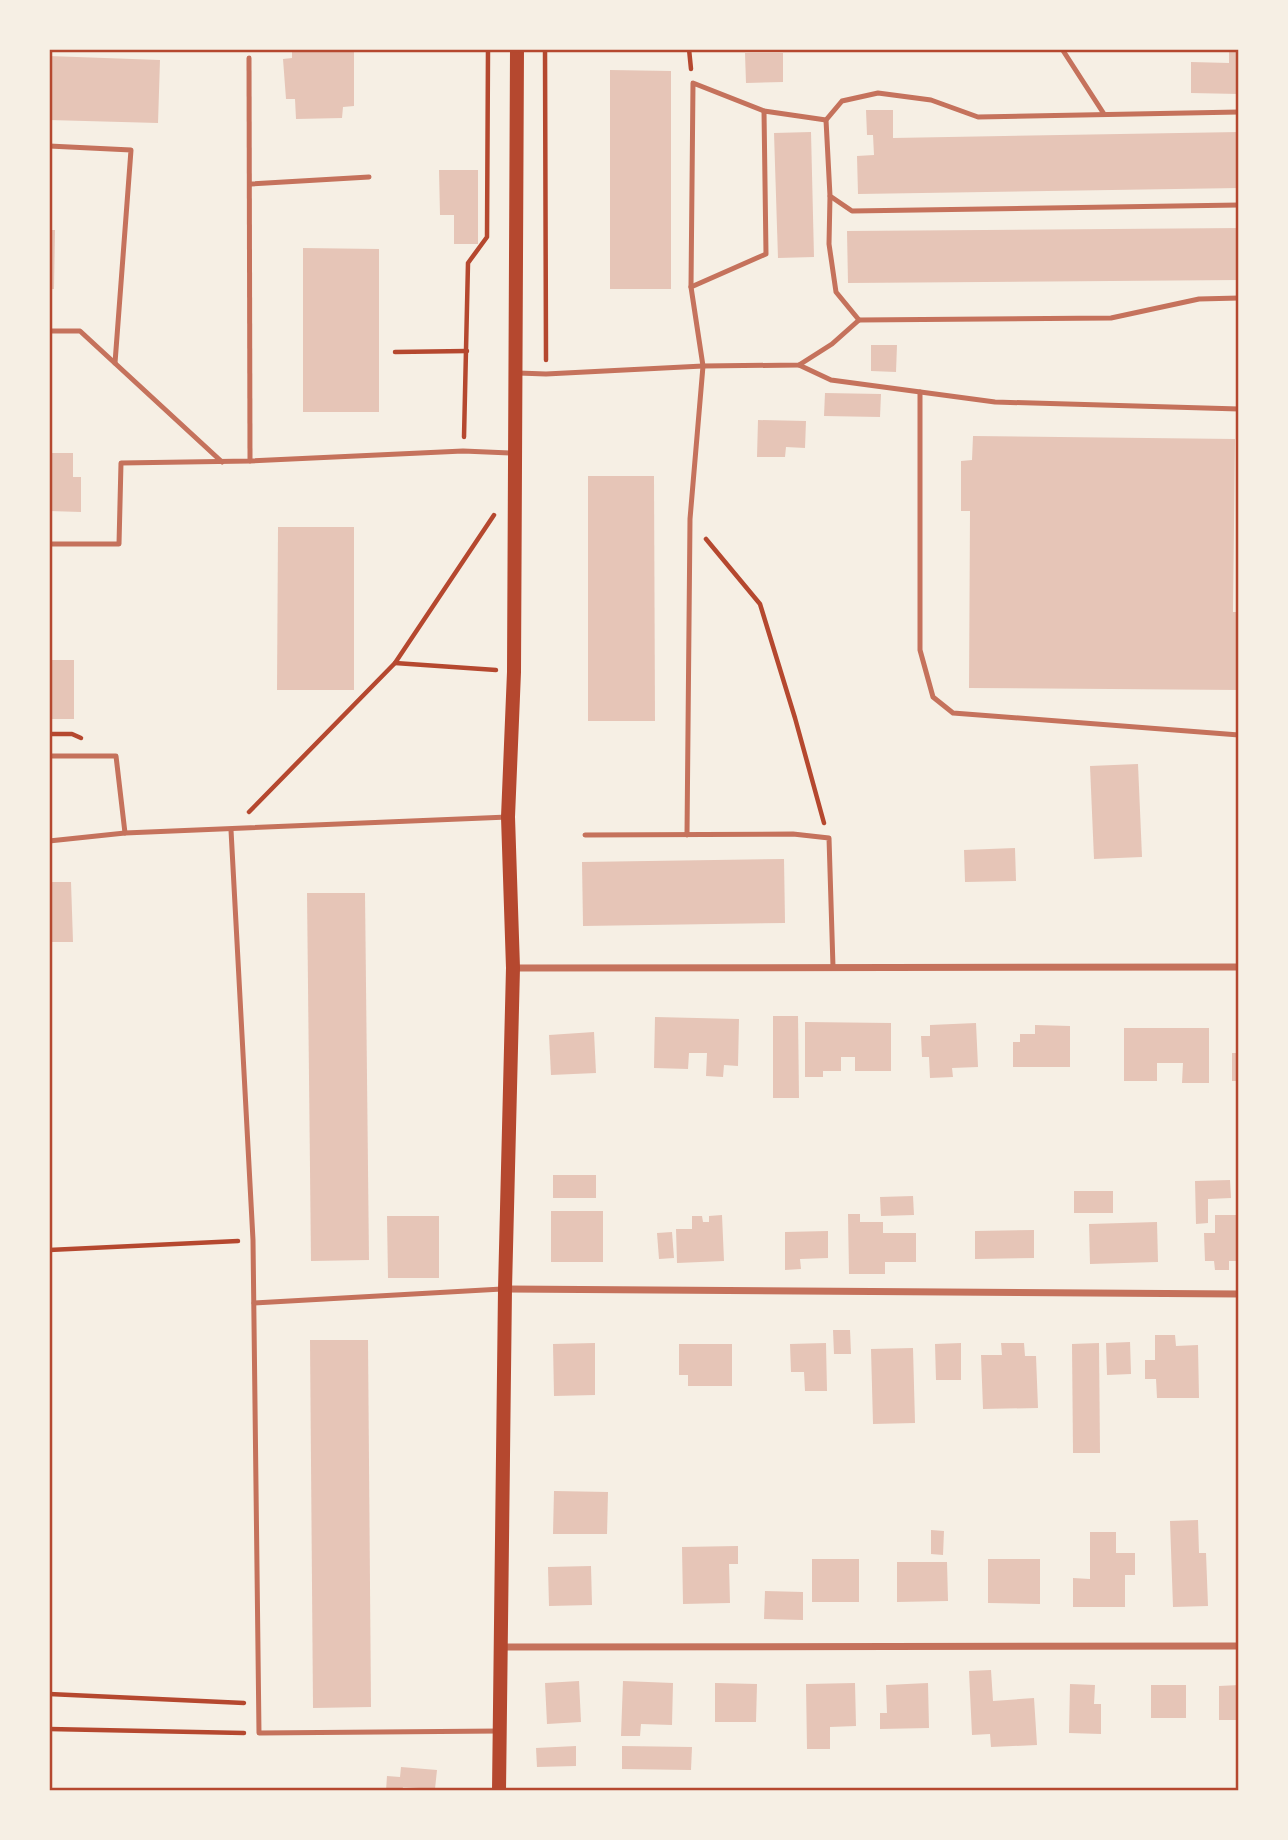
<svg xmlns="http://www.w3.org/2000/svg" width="1288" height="1840" font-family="'PT Sans Narrow',sans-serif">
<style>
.building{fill:#e6c5b7}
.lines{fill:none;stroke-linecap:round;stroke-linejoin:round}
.path{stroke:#b5482f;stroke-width:4.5}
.service{stroke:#c5725c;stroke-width:5}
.minor{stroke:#c5725c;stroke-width:7}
.secondary{stroke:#b5482f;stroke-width:14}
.neatline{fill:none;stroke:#b5482f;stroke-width:2.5}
</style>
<rect width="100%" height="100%" fill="#f6efe4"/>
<g class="building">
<path d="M292 49H354V106L343 107 342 118 296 119 295 99H286L283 59 292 58Z"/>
<path d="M1229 49H1239V94L1191 93V62L1229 63Z"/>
<path d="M745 53H783V82L746 83Z"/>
<path d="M49 56 160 60 158 123 49 120Z"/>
<path d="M610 70 671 71V289H610Z"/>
<path d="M866 110H893V138L1239 132V188L858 194 857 156 874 155 873 135H867Z"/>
<path d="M811 132 814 257 778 258 774 133Z"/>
<path d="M439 170H478V244H454V215H440Z"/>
<path d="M1239 228V280L848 283 847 231Z"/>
<path d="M49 230H55L54 289H49Z"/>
<path d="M303 248 379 249V412H303Z"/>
<path d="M871 345H897L896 372 871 371Z"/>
<path d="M825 393 881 394 880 417 824 416Z"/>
<path d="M758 420 806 421 805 448 786 447 785 457H757Z"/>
<path d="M973 436 1235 439 1233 612H1239V690L969 688 970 511H961V461L972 460Z"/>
<path d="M49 453H73V477H81V512L49 511Z"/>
<path d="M588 476H654L655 721H588Z"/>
<path d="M278 527H354V690H277Z"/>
<rect x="49" y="660" width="25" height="59"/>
<path d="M1138 764 1142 857 1094 859 1090 766Z"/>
<path d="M1015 848 1016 881 965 882 964 850Z"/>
<path d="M784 859 785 923 583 926 582 862Z"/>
<path d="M49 882H71L73 942H49Z"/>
<path d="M307 893H365L369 1260 311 1261Z"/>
<path d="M773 1016H798L799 1098H773Z"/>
<path d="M655 1017 739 1019 738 1066 724 1065 723 1077 706 1076 707 1053H689L688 1069 654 1068Z"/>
<path d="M805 1022 891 1023V1071H855V1057H841V1071H823V1077H805Z"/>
<path d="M976 1023 978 1067 952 1068 953 1077 930 1078 929 1057H922L921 1036H930V1025Z"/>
<path d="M1035 1025 1070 1026V1067H1013V1042H1020V1034H1035Z"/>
<path d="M1124 1028H1209V1083H1182L1183 1063H1157V1081H1124Z"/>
<path d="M594 1032 596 1073 551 1075 549 1035Z"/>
<rect x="1232" y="1053" width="7" height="28"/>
<rect x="553" y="1175" width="43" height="23"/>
<path d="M1230 1180 1231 1198 1208 1199V1223L1196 1224 1195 1181Z"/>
<rect x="1074" y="1191" width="39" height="22"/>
<path d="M913 1196 914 1215 881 1216 880 1197Z"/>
<rect x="551" y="1211" width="52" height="51"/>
<path d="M848 1214H860V1222H883V1233H916V1262H885V1274H849Z"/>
<path d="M722 1215 724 1261 677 1263 676 1229H692V1216H702L703 1222H709V1216Z"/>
<path d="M1215 1215H1239V1261H1229V1270H1215L1214 1261H1205L1204 1233H1215Z"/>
<path d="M387 1216H439V1278H388Z"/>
<path d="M1157 1222 1158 1262 1090 1264 1089 1224Z"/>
<path d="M1034 1230V1258L975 1259V1231Z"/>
<path d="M828 1231V1258L800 1259 801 1269 785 1270V1232Z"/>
<path d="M672 1232 674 1258 659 1259 657 1233Z"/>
<path d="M833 1330H850L851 1354H834Z"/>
<path d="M1155 1335H1175L1176 1346 1198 1345 1199 1398H1157L1156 1379H1145V1360H1155Z"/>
<path d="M310 1340H368L371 1707 313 1708Z"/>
<path d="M1130 1342 1131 1374 1107 1375 1106 1343Z"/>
<path d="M595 1343V1395L554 1396 553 1344Z"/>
<path d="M826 1343 827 1391H805L804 1372H791L790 1344Z"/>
<path d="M961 1343V1380H936L935 1344Z"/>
<path d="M1001 1343H1024L1025 1356H1036L1038 1408 983 1409 981 1355H1002Z"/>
<path d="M1099 1343 1100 1453H1073L1072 1344Z"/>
<path d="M679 1344H732V1386H688V1375H679Z"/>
<path d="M913 1348 915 1423 873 1424 871 1349Z"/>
<path d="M554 1491 608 1492 607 1534H553Z"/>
<path d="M1198 1520 1199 1553H1206L1208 1606 1173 1607 1170 1521Z"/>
<path d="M931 1530 944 1531 943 1555 931 1554Z"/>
<path d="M1090 1532H1116V1553H1135V1575H1125V1607H1073V1578L1090 1579Z"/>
<path d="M738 1546V1564H729L730 1603 683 1604 682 1547Z"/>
<rect x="812" y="1559" width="47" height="43"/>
<path d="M988 1559H1040V1604L988 1603Z"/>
<path d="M897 1562H947L948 1601 897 1602Z"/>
<path d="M591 1566 592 1605 549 1606 548 1567Z"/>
<path d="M765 1591 803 1592V1620L764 1619Z"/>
<path d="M991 1670 993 1701 1034 1698 1037 1745 991 1747 990 1734 972 1735 969 1671Z"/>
<path d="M579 1681 581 1722 547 1724 545 1683Z"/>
<path d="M623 1681 673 1683 672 1725 641 1724 640 1736H621Z"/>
<path d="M715 1683 757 1684 756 1722H715Z"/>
<path d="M855 1683 856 1726 830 1727V1749H807L806 1684Z"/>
<path d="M928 1683 929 1728 880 1729V1713H887L886 1685Z"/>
<path d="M1070 1684 1095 1685 1094 1704H1101V1734L1069 1733Z"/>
<rect x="1151" y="1685" width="35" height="33"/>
<path d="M1239 1685V1720H1219V1686Z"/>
<path d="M576 1746V1766L537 1767 536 1748Z"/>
<path d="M622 1746 692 1747 691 1770 622 1769Z"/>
<path d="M401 1767 437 1770 435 1789 403 1787 402 1791H386L387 1776 400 1777Z"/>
</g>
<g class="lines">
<g class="path">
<path d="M545 49 546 360"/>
<path d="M689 49 691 69"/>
<path d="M395 352 467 351"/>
<path d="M464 437 468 263 487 237 488 49"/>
<path d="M706 539 760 604 795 718 824 823"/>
<path d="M395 663 496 670"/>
<path d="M49 734H72L81 738"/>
<path d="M249 812 395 663 494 515"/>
<path d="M49 1250 238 1241"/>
<path d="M49 1694 244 1703"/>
<path d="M49 1729 244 1733"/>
</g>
<g class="service">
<path d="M1062 49 1104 114"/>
<path d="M249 58 250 461"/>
<path d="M1239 112 978 117 931 100 878 93 842 101 826 120 830 196 852 211 1239 205"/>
<path d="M49 146 131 150 115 363"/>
<path d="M251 184 369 177"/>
<path d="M830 196 829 244 836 292 859 320"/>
<path d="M691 287 766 254 764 111 826 120"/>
<path d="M49 331H80L222 462"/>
<path d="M799 365 831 380 995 402 1239 409"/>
<path d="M518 373 546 374 703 366 799 365 832 344 859 320 1111 318 1199 299 1239 298"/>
<path d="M920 392V650L933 697 953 713 1239 735"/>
<path d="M49 544H119L121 463 250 461 463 451 513 453"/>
<path d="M49 756H116L125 833"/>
<path d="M231 830 253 1240 259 1733 500 1731"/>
<path d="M585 835 793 834 829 838 833 967"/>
<path d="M687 835 690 519 703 366 691 287 693 83 764 111"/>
<path d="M49 841 125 833 508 817"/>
<path d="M254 1303 502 1289"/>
</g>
<g class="minor">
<path d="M513 968 1239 967"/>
<path d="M505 1289 1239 1294"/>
<path d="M501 1647 1239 1646"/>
</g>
<path class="secondary" d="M499 1791 505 1289 513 968 508 817 514 672 517 49"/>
</g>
<rect width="1288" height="1840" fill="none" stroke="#f6efe4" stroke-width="102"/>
<rect x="51" y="51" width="1186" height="1738" class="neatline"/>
</svg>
